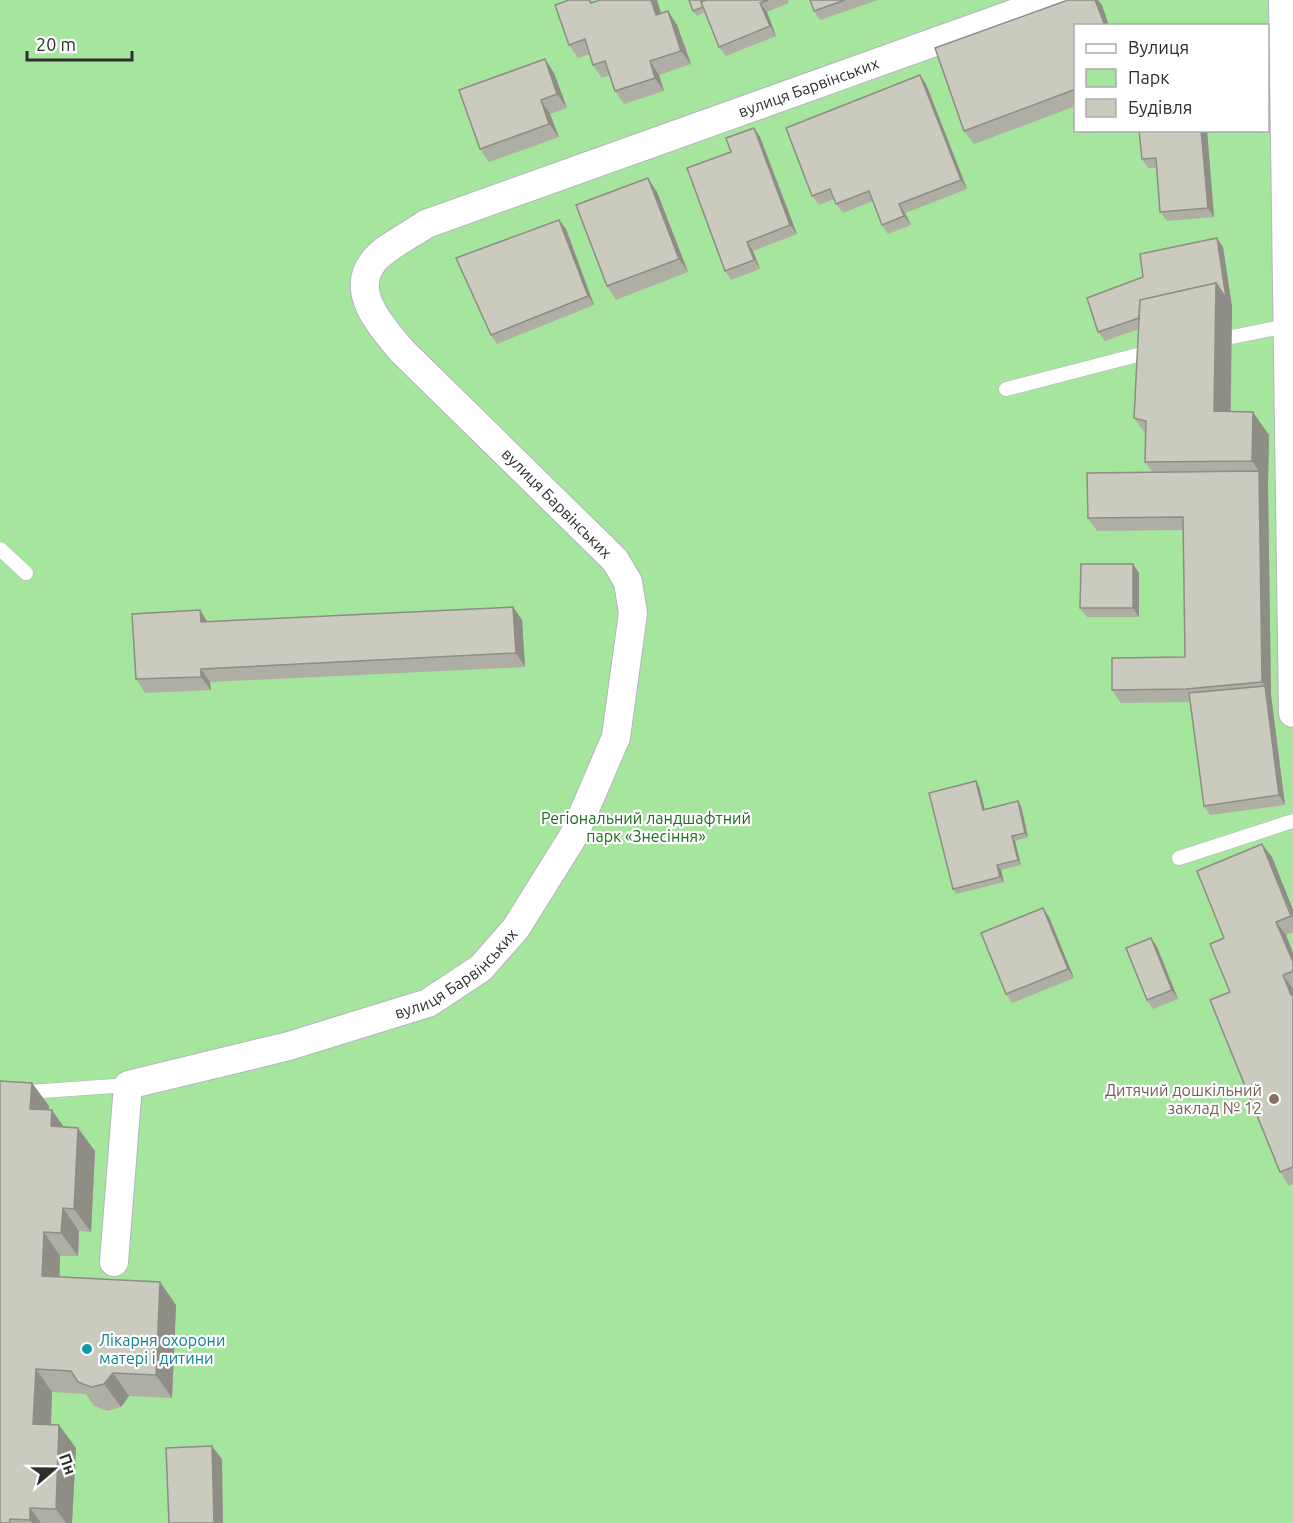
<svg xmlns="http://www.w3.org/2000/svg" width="1293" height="1523" font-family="Ubuntu,sans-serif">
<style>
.green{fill:#a5e59d;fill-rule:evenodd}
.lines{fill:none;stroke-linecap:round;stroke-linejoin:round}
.service-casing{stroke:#b4b4c1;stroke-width:15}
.minor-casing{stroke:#b4b4c1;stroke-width:30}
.service{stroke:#fff;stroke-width:14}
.minor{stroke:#fff;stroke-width:28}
.wall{fill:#afaea4}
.shaded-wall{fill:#8e8d86}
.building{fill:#cbcabf;stroke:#8e8d86;stroke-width:1.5}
.education-dot{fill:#8d6e63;stroke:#fff;stroke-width:2}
.culture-dot{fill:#0f9aa8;stroke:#fff;stroke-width:2}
.labels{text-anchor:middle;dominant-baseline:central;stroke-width:4.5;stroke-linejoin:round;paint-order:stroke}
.street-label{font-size:16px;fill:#2e2e2e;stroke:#fff}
.park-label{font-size:16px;fill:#1b6e1d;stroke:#fff}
.education-label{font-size:16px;fill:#785e54;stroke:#fff;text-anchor:end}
.culture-label{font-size:16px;fill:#0d838f;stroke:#fff;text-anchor:start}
</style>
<rect width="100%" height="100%" fill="#efece1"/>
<path class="green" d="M0 0H1293V1523H0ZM1076 26H1268V130H1076Z"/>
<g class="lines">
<g class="service-casing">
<g id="service">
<path d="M1232 337 1291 325"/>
<path d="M1006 389 1153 351"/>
<path d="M0 549 26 573"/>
<path d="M1179 858 1293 821"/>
<path d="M0 1094 128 1085"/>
</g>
</g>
<g class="minor-casing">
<g id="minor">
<path d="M1283 0 1293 713"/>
<path id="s1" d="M114 1262 128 1085 289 1046 428 1003 481 968 516 928 574 835 616 737 633 613 628 582 615 560 402 351C383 328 349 293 373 262 382 249 412 234 426 224L1052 0"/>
</g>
</g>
<use href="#service" class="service"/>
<use href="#minor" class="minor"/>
</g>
<g class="wall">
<path d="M591 0 593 2 661 14 677 25 691 64 659 75 664 91 624 104 615 91 610 75 602 78 593 65 590 54 578 58 569 45Z"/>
<path d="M689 0H788L789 3 767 12 776 36 726 56 719 47 705 12 697 16 693 11Z"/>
<path d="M810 0H878L820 20 814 11Z"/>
<path d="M1068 0H1098L1102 5 1109 26H1076V106L974 144 964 131 935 48Z"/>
<path d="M545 59 554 73 567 108 550 114 559 137 489 162 480 149Z"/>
<path d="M926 84 967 189 905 213 911 225 888 234 882 225 873 201 843 213 836 204 834 199 819 205 812 196Z"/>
<path d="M754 128 760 137 797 234 753 251 760 269 731 280 725 271 731 152Z"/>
<path d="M1207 130 1214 217 1167 221 1160 212 1156 168H1148L1142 159Z"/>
<path d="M657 192 688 272 616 300 607 286Z"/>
<path d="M559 220 566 229 594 305 497 344 491 335Z"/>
<path d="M1217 238 1223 247 1232 307 1231 411 1269 435 1268 484 1271 695 1285 805 1210 815 1204 806 1191 702 1121 703 1112 690 1185 657 1184 530 1097 531 1088 518 1153 473 1145 462 1146 435 1134 418 1139 329 1105 341 1098 332 1143 277Z"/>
<path d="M1133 564 1139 573V617H1087L1080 608Z"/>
<path d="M513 607 522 620 525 667 210 682 211 690 145 693 136 679 208 622Z"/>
<path d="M979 786 985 810 1018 801 1021 806 1028 837 1015 841 1021 865 1001 870 1004 882 956 894 953 889Z"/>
<path d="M1272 857 1293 910V932L1286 935 1293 953V1184L1289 1186 1280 1172 1230 992 1224 938Z"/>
<path d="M1043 908 1049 917 1074 978 1012 1003 1006 994Z"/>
<path d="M1151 938 1157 947 1178 999 1153 1009 1147 1000Z"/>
<path d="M32 1083 49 1106 48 1110 64 1127 95 1151 91 1232 79 1231 78 1256H60L59 1277 160 1282 176 1305 172 1398 129 1396 121 1407 107 1411 94 1406 86 1394 52 1392 51 1425 76 1448 72 1523H0Z"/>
</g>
<g class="shaded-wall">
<path d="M651 0H657L666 28 656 15Z"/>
<path d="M1095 0H1098L1102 5 1109 26H1105Z"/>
<path d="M760 3 767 12 776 36 770 26Z"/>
<path d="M668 11 677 25 691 64 681 51Z"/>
<path d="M545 59 554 73 567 108 557 94Z"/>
<path d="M650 61 659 75 664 91 655 78Z"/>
<path d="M920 75 926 84 967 189 961 180Z"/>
<path d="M541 100 550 114 559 137 549 124Z"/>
<path d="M754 128 760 137 797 234 790 225Z"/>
<path d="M1201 130H1207L1214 217 1208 208Z"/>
<path d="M648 178 657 192 688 272 679 259Z"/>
<path d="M899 204 905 213 911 225 904 216Z"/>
<path d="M559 220 566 229 594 305 588 296Z"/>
<path d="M1217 238 1223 247 1232 307 1230 435 1214 411Z"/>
<path d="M747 242 753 251 760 269 754 260Z"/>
<path d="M1253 412 1269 435 1268 484 1271 695 1285 805 1279 795 1265 686 1262 682 1259 471 1252 461Z"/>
<path d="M1133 564 1139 573V617L1133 608Z"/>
<path d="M513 607 522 620 525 667 516 653Z"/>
<path d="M200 610 209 624 201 622Z"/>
<path d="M201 669 210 682 211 690 201 677Z"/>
<path d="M976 781 979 786 986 815 983 810Z"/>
<path d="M1018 801 1021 806 1028 837 1025 833Z"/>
<path d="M1012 836 1015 841 1021 865 1018 860Z"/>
<path d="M1262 844 1272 857 1293 910V918Z"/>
<path d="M997 865 1001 870 1004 882 1000 877Z"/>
<path d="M1043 908 1049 917 1074 978 1068 969Z"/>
<path d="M1276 922 1286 935 1293 953V962Z"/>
<path d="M1151 938 1157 947 1178 999 1172 990Z"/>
<path d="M1283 975 1293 989V997L1291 995Z"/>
<path d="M32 1083 49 1106 47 1132 30 1109Z"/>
<path d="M52 1110 68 1133 51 1126Z"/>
<path d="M78 1128 95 1151 91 1232 74 1209Z"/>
<path d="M63 1208 79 1231 78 1256 61 1233Z"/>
<path d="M44 1232 60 1256 59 1299 42 1276Z"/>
<path d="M160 1282 176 1305 172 1398 156 1375Z"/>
<path d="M36 1369 52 1392 50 1447 33 1424Z"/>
<path d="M113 1373 129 1396 121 1407 104 1384Z"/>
<path d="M59 1425 76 1448 72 1523H66L56 1509Z"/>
<path d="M212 1446 222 1459 223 1523H214Z"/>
<path d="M30 1508 41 1523H32L30 1520Z"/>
</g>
<g class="building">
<path d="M569 0H589L591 3 600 0H651L656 15 668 11 681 51 650 61 655 78 615 91 605 61 593 65 585 39 569 45 555 5Z"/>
<path d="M689 0H706L701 2 703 7 693 11Z"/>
<path d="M706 0H768L760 3 770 26 719 47 701 2Z"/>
<path d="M810 0H845L814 11Z"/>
<path d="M1068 0H1095L1105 26H1076V89L964 131 935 48Z"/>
<path d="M545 59 557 94 541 100 549 124 480 149 459 90Z"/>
<path d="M920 75 961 180 899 204 904 216 882 225 869 191 836 204 830 189 812 196 786 128Z"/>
<path d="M754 128 790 225 747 242 754 260 725 271 687 168 731 152 726 138Z"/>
<path d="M1139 130H1201L1208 208 1160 212 1156 158 1142 159Z"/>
<path d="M648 178 679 259 607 286 576 205Z"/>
<path d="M559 220 588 296 491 335 456 258Z"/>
<path d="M1217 238 1226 298 1216 283 1140 300 1139 318 1098 332 1087 298 1143 277 1140 254Z"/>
<path d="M1216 283 1214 411 1253 412 1252 461 1145 462 1146 421 1134 418 1140 300Z"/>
<path d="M1259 471 1262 682 1186 689 1112 690V658L1185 657 1183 517 1088 518 1087 473Z"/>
<path d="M1081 564H1133V608H1080Z"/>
<path d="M513 607 516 653 201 669V677L136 679 132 614 200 610 201 622Z"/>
<path d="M1265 686 1279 795 1204 806 1189 693Z"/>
<path d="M976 781 983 810 1018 801 1025 833 1012 836 1018 860 997 865 1000 877 953 889 929 793Z"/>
<path d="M1262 844 1291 916 1276 922 1293 962V971L1283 975 1291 995 1293 994V1167L1280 1172 1210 1000 1230 992 1210 944 1224 938 1197 871Z"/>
<path d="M1043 908 1068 969 1006 994 981 933Z"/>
<path d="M1151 938 1172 990 1147 1000 1126 948Z"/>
<path d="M0 1081 32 1083 30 1109 52 1110 51 1126 78 1128 74 1209 63 1208 61 1233 44 1232 42 1276 160 1282 156 1375 113 1373 104 1384 91 1387 78 1382 71 1371 36 1369 33 1424 59 1425 56 1509 30 1508V1520L10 1519 9 1523H0Z"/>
<path d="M212 1446 214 1523H169L166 1448Z"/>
</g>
<circle class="education-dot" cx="1274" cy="1099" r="6"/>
<circle class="culture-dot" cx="87" cy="1349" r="6"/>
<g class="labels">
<g class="street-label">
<text stroke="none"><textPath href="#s1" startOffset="1876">вулиця Барвінських</textPath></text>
<text transform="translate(557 503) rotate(45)">вулиця Барвінських</text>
<text stroke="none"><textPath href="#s1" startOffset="528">вулиця Барвінських</textPath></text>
</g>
<g class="park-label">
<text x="646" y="818">Регіональний ландшафтний<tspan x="646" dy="18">парк «Знесіння»</tspan></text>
</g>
<g class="education-label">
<text x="1262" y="1090">Дитячий дошкільний<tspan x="1262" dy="18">заклад № 12</tspan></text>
</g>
<g class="culture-label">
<text x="99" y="1340">Лікарня охорони<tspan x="99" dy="18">матері і дитини</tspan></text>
</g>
</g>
<rect x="1074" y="24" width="195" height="108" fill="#ffffff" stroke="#ababab" stroke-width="1.5"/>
<rect x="1086" y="44" width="30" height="9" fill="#ffffff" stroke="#ababab" stroke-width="1.5"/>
<text x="1128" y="54" font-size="18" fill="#2e2e2e">Вулиця</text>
<rect x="1086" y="69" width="30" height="18" fill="#a5e59d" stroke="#ababab" stroke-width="1.5"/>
<text x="1128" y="84" font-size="18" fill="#2e2e2e">Парк</text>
<rect x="1086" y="99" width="30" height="18" fill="#cbcabf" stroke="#ababab" stroke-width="1.5"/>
<text x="1128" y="114" font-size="18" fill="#2e2e2e">Будівля</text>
<g transform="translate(54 1469) rotate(70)" stroke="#ffffff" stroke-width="4.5" paint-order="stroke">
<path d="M0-4.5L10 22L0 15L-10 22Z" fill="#2e2e2e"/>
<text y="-9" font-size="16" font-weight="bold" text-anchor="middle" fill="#2e2e2e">Пн</text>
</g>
<path d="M27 51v9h105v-9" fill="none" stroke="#2e2e2e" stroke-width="3"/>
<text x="36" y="51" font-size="18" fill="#2e2e2e" stroke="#ffffff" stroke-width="4.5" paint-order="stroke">20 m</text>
</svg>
